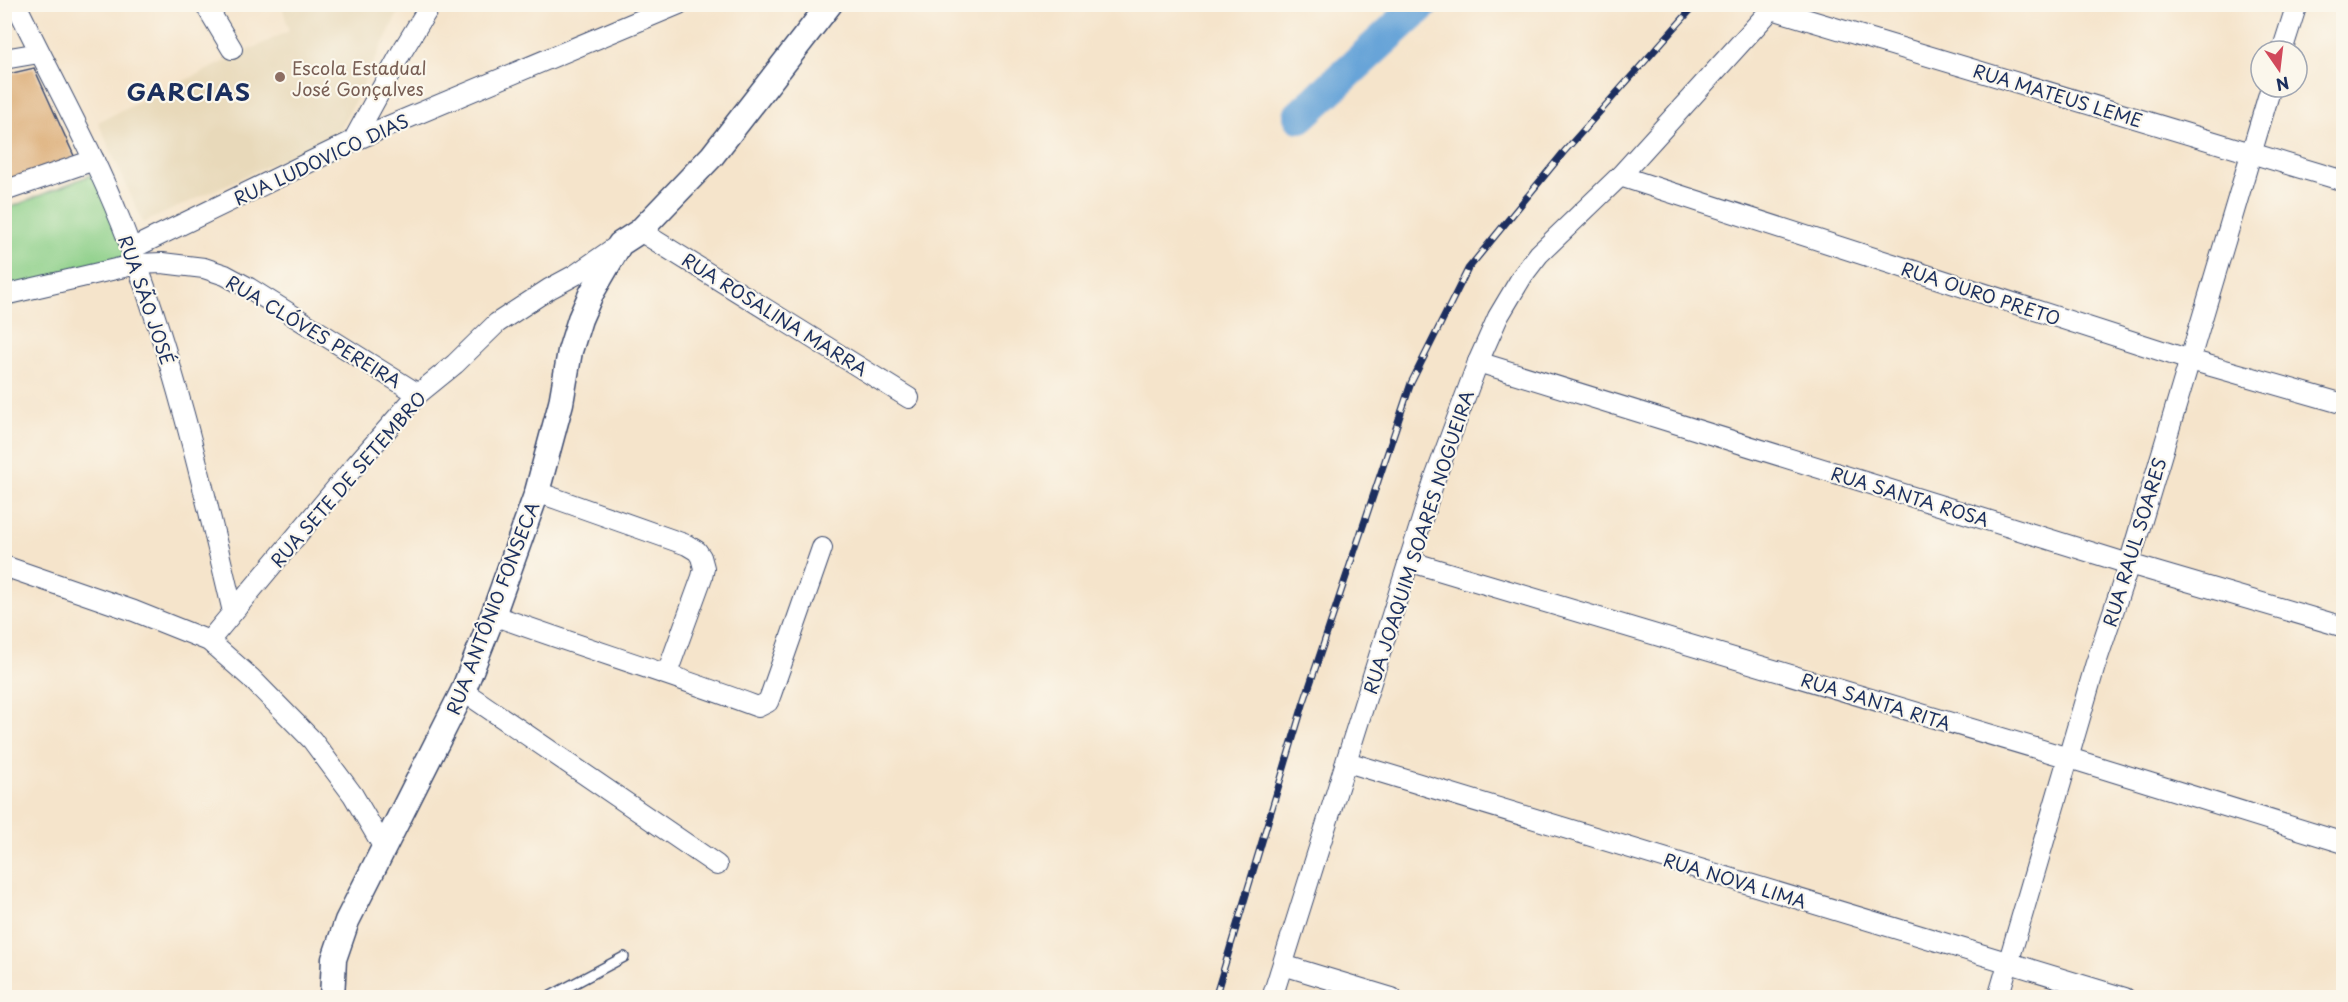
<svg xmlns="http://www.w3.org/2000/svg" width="2348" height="1002" font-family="'Playpen Sans',sans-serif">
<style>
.built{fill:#e8d9ba}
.green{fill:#8ccf88;stroke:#547f73;stroke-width:1.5}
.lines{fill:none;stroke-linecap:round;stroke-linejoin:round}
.river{stroke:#67a4d8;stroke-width:34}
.building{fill:#daa971}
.service-casing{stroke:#3c4a6e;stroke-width:12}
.minor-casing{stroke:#3c4a6e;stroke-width:22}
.tertiary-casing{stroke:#3c4a6e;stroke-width:27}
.service{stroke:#fff;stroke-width:9}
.minor{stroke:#fff;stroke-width:20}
.tertiary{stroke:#fff;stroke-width:24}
.rail-casing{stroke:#1b2f5e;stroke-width:7}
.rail{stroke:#fbf7ec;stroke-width:4.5;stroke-dasharray:14;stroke-linecap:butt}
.education-dot{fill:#8d6e63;stroke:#fbf7ec;stroke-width:2}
.labels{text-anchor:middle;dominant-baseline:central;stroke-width:4.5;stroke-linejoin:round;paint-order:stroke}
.education-label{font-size:18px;fill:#785e54;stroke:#fbf7ec;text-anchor:start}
.street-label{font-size:18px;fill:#1b2f5e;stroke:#fbf7ec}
.district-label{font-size:24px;font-weight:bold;letter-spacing:1.5px;fill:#1b2f5e;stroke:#fbf7ec}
</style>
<rect width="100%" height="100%" fill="#fbf7ec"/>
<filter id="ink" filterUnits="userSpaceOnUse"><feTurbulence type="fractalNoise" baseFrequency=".0167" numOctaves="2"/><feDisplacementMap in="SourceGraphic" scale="12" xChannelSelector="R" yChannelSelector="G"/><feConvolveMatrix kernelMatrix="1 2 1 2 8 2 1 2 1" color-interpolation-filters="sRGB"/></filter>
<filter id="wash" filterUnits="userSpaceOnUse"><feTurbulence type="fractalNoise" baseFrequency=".008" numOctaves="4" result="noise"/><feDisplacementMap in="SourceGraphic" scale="24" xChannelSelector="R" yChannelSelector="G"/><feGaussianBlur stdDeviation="1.35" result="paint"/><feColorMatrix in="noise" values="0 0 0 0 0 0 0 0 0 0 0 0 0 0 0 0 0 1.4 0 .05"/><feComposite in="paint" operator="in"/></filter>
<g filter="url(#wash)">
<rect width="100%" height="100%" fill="#f5e4cb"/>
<path class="built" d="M282 5H402L339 133 143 223 98 122 289 31Z"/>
<path class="green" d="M98 172 137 267 10 305 5 287 4 210Z"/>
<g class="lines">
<path class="river" d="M1300 116 1422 4"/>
</g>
<g id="blocks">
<path class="building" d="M34 68 75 158 4 186V75Z"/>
</g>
</g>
<g filter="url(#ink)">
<use href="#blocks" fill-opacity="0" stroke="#3c4a6e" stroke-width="1.5"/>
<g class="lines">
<g class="service-casing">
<g id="service">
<path d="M4 582 10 567"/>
<path d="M547 998 624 957"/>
</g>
</g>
<g class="minor-casing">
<g id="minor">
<path d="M16 4C51 77 91 147 121 222 171 348 202 480 233 612"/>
<path d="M205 4 232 49"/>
<path d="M1772 9 2344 181"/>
<path d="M2282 51 2297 4"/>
<path d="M4 59 39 53"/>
<path d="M353 141 401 53 431 4"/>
<path d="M1620 176 2190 360 2344 404"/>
<path d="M4 191 94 160"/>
<path d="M640 231 909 398"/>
<path d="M131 249 353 141 679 4"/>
<path d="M4 295 137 264 162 263 204 268 225 275 249 288 418 394"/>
<path d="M1478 362 2129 564 2344 627"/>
<path d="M537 492 687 545 697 551 701 557 704 568 702 577 667 673"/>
<path d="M1408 561 2069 758 2344 843"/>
<path d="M4 566 134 611 209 641 251 678 312 740 353 795 384 848"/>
<path d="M493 615C581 647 670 674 758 707L768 702 771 694 822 548"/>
<path d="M209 641 353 468 418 394 455 364 497 323 549 289 575 275 617 246"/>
<path d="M463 691 717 865"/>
<path d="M1347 762 2125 998"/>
<path d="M1283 965 1392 998"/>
<path d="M1272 998 1434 481 1478 362 1498 317 1523 275 1539 254 1620 176 1776 4"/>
<path d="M1998 998 2095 666 2129 564 2271 87"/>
</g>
</g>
<g class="tertiary-casing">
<path id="tertiary" d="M332 998 334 959 347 921 463 691 493 615 537 492 561 403 570 351 580 319 591 294 620 244 640 231 712 156 830 4"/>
</g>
<use href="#service" class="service"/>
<use href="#minor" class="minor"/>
<use href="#tertiary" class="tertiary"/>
<g class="rail-casing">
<path id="rail" d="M1215 998 1303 705 1411 383 1468 269 1563 153 1696 4"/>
</g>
<use href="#rail" class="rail"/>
</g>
</g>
<circle class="education-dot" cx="280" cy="77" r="6"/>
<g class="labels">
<g class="education-label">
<text x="292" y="67">Escola Estadual<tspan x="292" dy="21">José Gonçalves</tspan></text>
</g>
<g class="street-label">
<text transform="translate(2058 95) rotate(17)">RUA MATEUS LEME</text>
<text transform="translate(321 159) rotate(-25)">RUA LUDOVICO DIAS</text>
<text transform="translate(1981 293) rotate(18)">RUA OURO PRETO</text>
<text transform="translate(147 300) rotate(71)">RUA SÃO JOSÉ</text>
<text transform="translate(775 314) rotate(32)">RUA ROSALINA MARRA</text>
<text transform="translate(314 331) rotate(31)">RUA CLÓVES PEREIRA</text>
<text transform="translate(348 479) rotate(-49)">RUA SETE DE SETEMBRO</text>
<text transform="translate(1910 496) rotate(17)">RUA SANTA ROSA</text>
<text transform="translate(1418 542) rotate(-72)">RUA JOAQUIM SOARES NOGUEIRA</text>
<text transform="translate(2134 542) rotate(-73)">RUA RAUL SOARES</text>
<text transform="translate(492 608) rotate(-69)">RUA ANTÔNIO FONSECA</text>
<text transform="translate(1876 701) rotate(17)">RUA SANTA RITA</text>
<text transform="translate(1735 880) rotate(17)">RUA NOVA LIMA</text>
</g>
<g class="district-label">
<text x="189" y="91">GARCIAS</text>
</g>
</g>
<rect width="2348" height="1002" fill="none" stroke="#fbf7ec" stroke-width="24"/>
<g transform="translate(2279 69) rotate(166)"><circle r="28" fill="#fbf7ec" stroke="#a1a7b3" stroke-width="1.5"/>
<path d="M0-4.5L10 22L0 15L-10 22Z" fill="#d1495b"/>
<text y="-9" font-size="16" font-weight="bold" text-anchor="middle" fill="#1b2f5e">N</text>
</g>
</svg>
